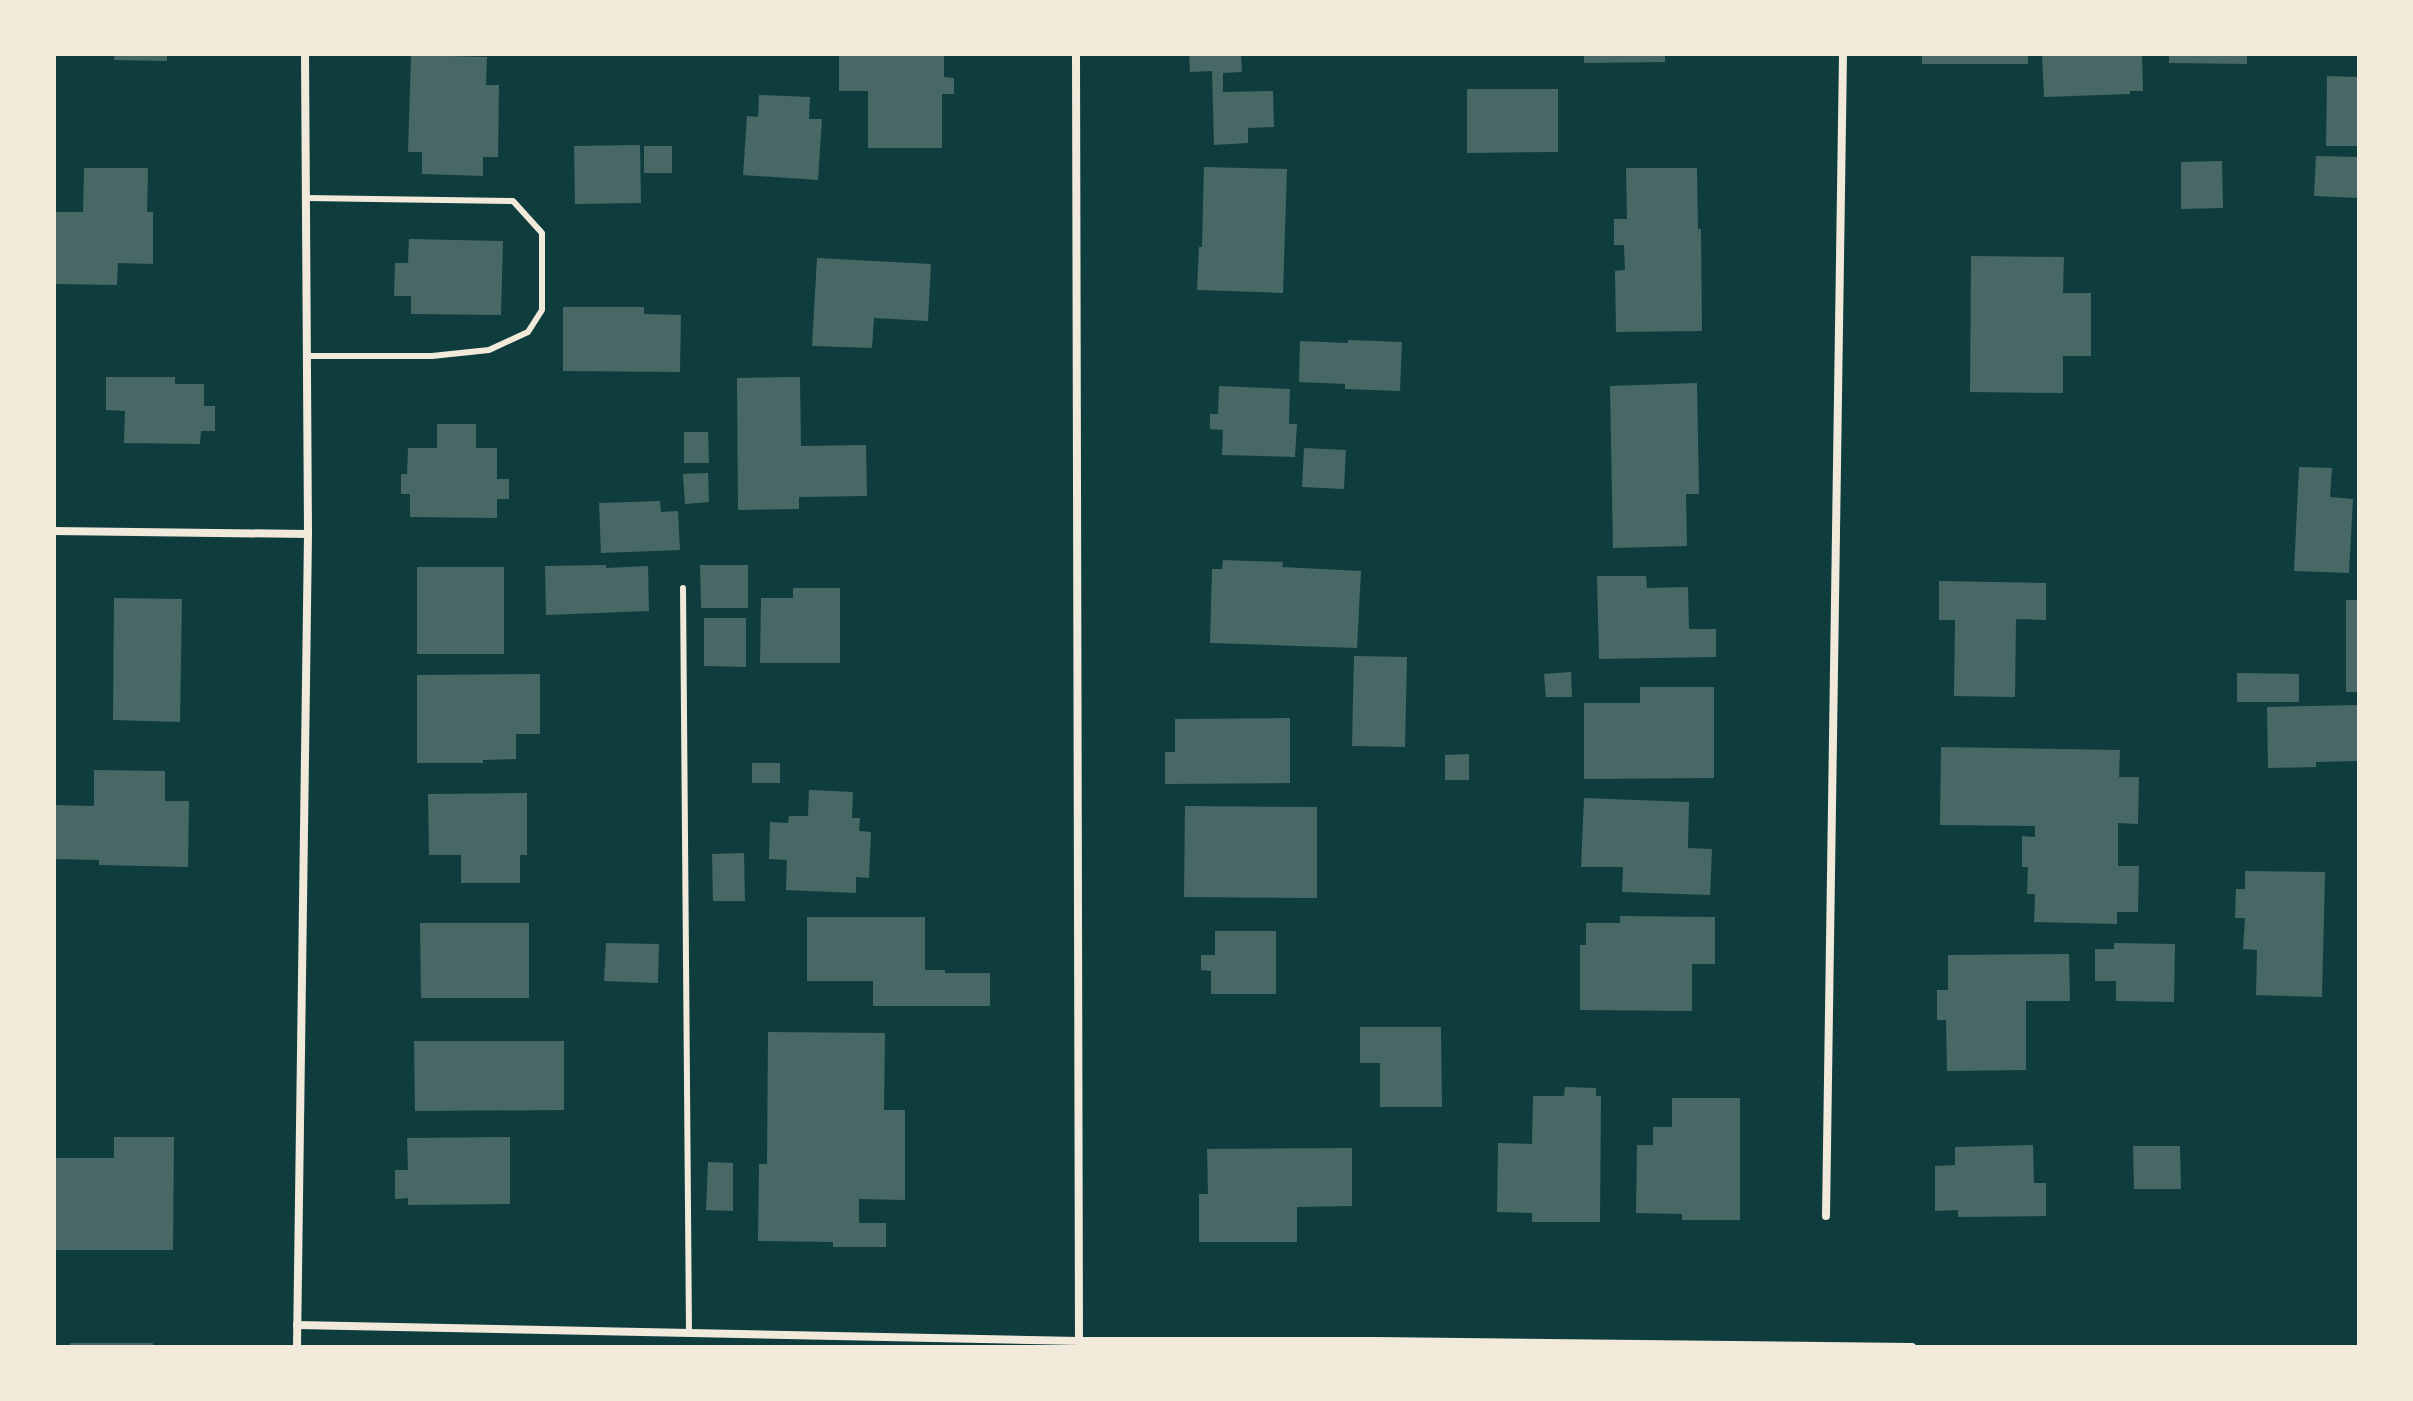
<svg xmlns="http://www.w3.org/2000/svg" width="2413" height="1401" font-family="'Space Grotesk',sans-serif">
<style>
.building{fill:#486865}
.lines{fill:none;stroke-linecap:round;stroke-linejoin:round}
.service{stroke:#f1e9da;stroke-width:6}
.minor{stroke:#f1e9da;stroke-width:8}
</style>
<rect width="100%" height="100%" fill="#0f3d3e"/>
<g class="building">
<path d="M115 54H167V61L114 60Z"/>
<path d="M839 54H944V77L954 78V94H942V148H868V91H839Z"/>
<path d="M1189 54H1241L1242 72 1223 73V92L1273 91 1274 127 1248 128V143L1214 145 1212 71 1190 72Z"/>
<path d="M1584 54H1665V62L1584 63Z"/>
<rect x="1922" y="54" width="106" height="10"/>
<path d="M2042 54H2142L2143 91H2130V94L2044 97Z"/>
<path d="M2169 54H2247V64L2169 63Z"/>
<path d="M411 55 487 57 486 85H499L498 157H483V176L422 174V152H408Z"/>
<path d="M2327 76 2359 77V146H2326Z"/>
<path d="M1467 89H1558V152L1467 153Z"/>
<path d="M759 95 810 97 809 119H822L818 180 743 175 747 116 758 117Z"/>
<path d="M640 145 641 203 575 204 574 146Z"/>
<rect x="644" y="146" width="28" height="27"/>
<path d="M2316 156 2359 157V198L2314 196Z"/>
<path d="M2222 161 2223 208 2181 209V162Z"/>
<path d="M1204 167 1287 169 1283 293 1197 290 1199 247H1202Z"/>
<path d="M84 168H148L147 212H153V264L118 263 117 285 54 284V212H83Z"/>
<path d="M1626 168H1697L1698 229H1701L1702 331 1616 332 1615 271 1625 270 1624 245H1614V219H1627Z"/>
<path d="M409 239 503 241 501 315 411 314V296H394L395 263H408Z"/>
<path d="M1971 256 2064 257 2063 293H2091V356H2063V393L1970 392Z"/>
<path d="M817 258 931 264 928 321 874 318 872 348 812 346Z"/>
<path d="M563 307H644V314L681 315 680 372 563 371Z"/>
<path d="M1348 340 1402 342 1400 391 1345 389V384L1299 382 1300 341 1348 343Z"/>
<path d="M106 377H175V384H204V406H215V431H201L200 444 124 443 125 411 106 410Z"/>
<path d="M800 377 801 446 866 445 867 496 799 497V509L738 510 737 378Z"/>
<path d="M1697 383 1699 494H1686L1687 546 1613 548 1610 386Z"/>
<path d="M1219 386 1290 389 1289 424H1297L1295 457 1222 455 1223 430 1210 429V414H1218Z"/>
<path d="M437 424H476V448H497V479H509V499H497V518L410 517V494H401V474H407L408 448H437Z"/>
<path d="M684 432H708L709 463H684Z"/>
<path d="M1304 448 1346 450 1344 489 1302 487Z"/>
<path d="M2299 467 2332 468 2330 497 2353 499 2349 573 2294 571Z"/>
<path d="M708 473 709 502 685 504 683 474Z"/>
<path d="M660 501 661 512 678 511 680 550 601 553 599 503Z"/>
<path d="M1223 560 1283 562 1282 567 1361 571 1357 648 1210 643 1212 569H1222Z"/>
<path d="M606 565V568L648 566 649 611 546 615 545 566Z"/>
<path d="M700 565H748V608H701Z"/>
<rect x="417" y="567" width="87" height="87"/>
<path d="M1597 576H1646L1647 588 1688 587 1689 629H1716V657L1599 659Z"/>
<path d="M1939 581 2046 583V620L2016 619 2015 697 1954 696 1955 620H1939Z"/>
<path d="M793 588H840V663H760L761 598H793Z"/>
<path d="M114 598 182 599 180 722 113 720Z"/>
<rect x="2346" y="600" width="13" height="92"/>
<path d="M704 618H746V667L704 666Z"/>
<path d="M1354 656 1407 657 1405 747 1352 746Z"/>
<path d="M1571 672 1572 697H1546L1544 674Z"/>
<path d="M2237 673 2299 674V702H2237Z"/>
<path d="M540 674V734H516V759L483 760V763H417V675Z"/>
<path d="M1640 687H1714V778L1584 779V703H1640Z"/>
<path d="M2359 705V761L2316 762V767L2268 768 2267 707Z"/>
<path d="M1290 718V783L1165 784V752H1175V719Z"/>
<path d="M1941 747 2120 750 2119 777H2139L2138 824 2118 823V866H2139L2138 912H2117V924L2034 922 2035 894H2027L2028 867H2022V836L2035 837V826L1940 825Z"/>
<path d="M1469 754V780H1445V755Z"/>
<rect x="752" y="763" width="28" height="20"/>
<path d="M94 770 165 771V801H189L188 867 99 865V860L55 859 56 805 94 806Z"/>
<path d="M809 790 853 792 852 818H860L859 831 871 832 869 878 856 877V893L786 890 787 860 769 859 770 822 788 823 789 816H808Z"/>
<path d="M527 793V855H520V883H461V855H429L428 794Z"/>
<path d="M1584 798 1689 802 1688 848 1712 849 1710 895 1622 892 1623 867H1581Z"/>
<path d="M1185 806 1317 807V898L1184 897Z"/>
<path d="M744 853 745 901H713L712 854Z"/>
<path d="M2245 871 2325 872 2322 997 2256 995 2257 950 2243 949 2245 918H2235L2236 889H2245Z"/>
<path d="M1620 916 1715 917V964H1692V1011L1580 1010V945H1586V923H1620Z"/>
<path d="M807 917H925V970H945V973H990V1006H873V981H807Z"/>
<path d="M420 923H529V998H421Z"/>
<path d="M1215 931H1276V994H1211V971L1201 970V955H1215Z"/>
<path d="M606 943 659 944 658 983 604 981Z"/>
<path d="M2114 943 2175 944 2174 1002 2116 1001V981H2095V949H2114Z"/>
<path d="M2069 954 2070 1001H2026V1070L1947 1071 1946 1020H1937V990H1948V955Z"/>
<path d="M1360 1027H1441L1442 1107H1380V1063H1360Z"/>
<path d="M768 1032 885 1033 884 1110H905V1200L859 1199V1223H886V1247H833V1242L758 1241 759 1164H767Z"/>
<path d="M414 1041H564V1110L415 1111Z"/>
<path d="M1565 1087 1596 1088V1096H1601L1600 1222H1532V1213L1497 1212 1498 1143 1532 1144 1533 1096H1564Z"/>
<path d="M1672 1098H1740V1220H1682V1214L1636 1213 1637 1145H1653V1127H1672Z"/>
<path d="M114 1137H174L173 1250H54V1158H114Z"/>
<path d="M510 1137V1204L408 1205V1198L395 1199V1170H408L407 1138Z"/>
<path d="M2033 1145 2034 1183H2046V1216L1958 1217V1210L1935 1211V1166L1955 1165V1147Z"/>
<path d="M2133 1146H2180L2181 1189H2134Z"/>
<path d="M1352 1148V1206L1297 1207V1242H1199V1194H1208L1207 1149Z"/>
<path d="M708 1162 733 1163V1211L706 1210Z"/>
<rect x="70" y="1343" width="83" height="4"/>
</g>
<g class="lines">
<g class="service">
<path d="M306 198 513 201 542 233V310L528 332 489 350 432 356H306"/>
<path d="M683 588 689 1333"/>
</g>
<g class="minor">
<path d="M1076 54 1079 1341"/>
<path d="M54 531 308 534"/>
<path d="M1826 1216 1843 54"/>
<path d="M297 1325 1079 1341H1375L1912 1347"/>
<path d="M297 1347 308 534 305 54"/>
</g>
</g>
<rect width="2413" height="1401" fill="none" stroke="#f1e9da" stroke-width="112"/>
</svg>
